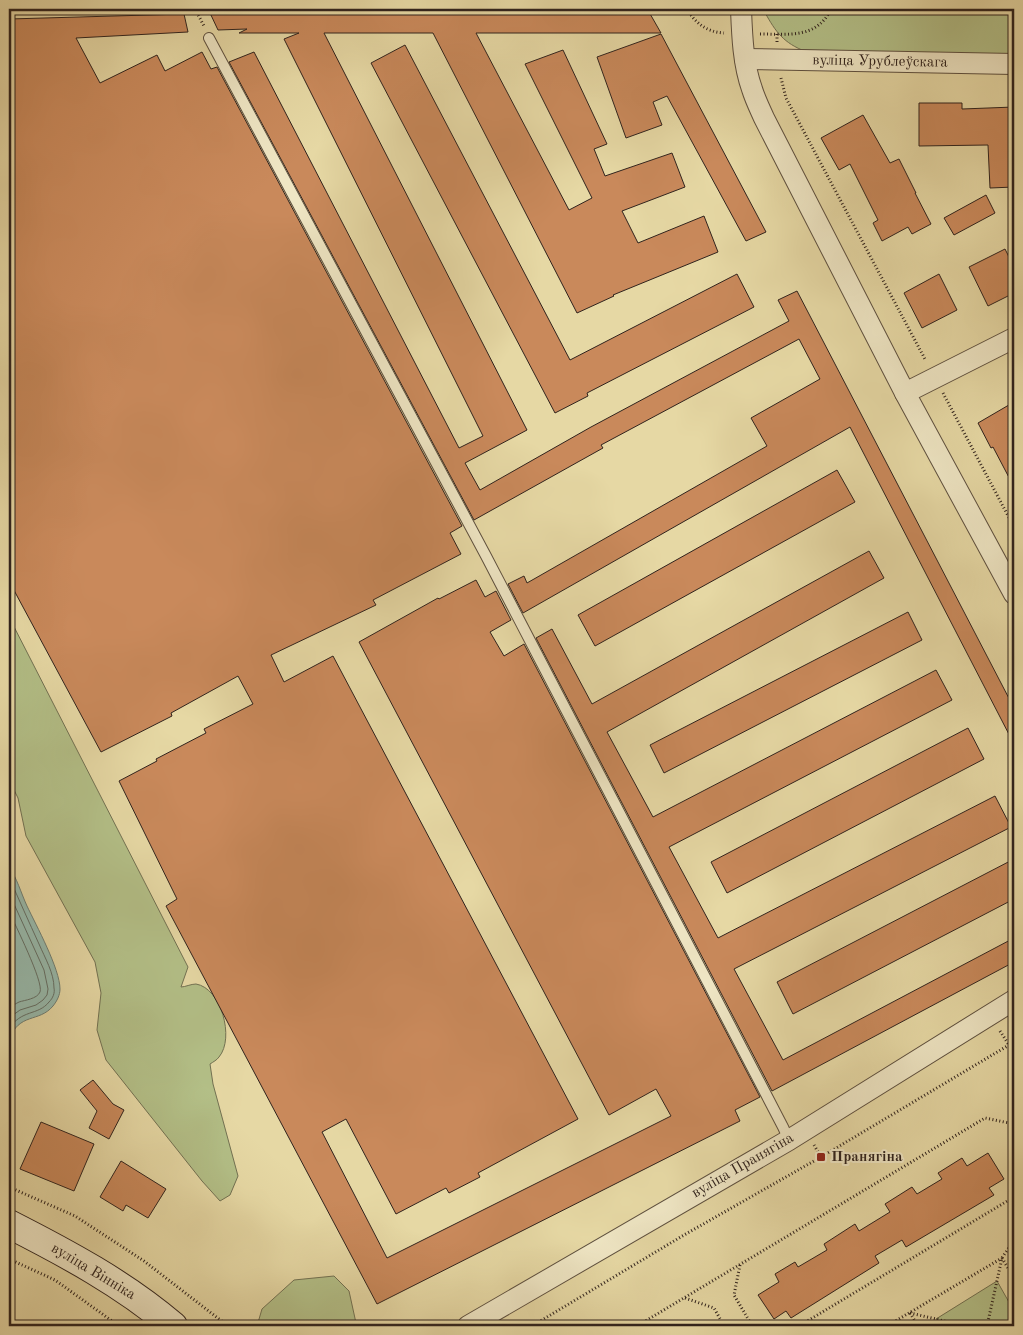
<svg xmlns="http://www.w3.org/2000/svg" width="1023" height="1335" font-family="'Old Standard TT',serif">
<style>
.green{fill:#b3bf87;stroke:#727152}
.water{fill:#97b9ab;stroke:#6e7d72}
.lines{fill:none;stroke-linecap:round;stroke-linejoin:round}
.shore{stroke:#646e64;stroke-width:1}
.building{fill:#c9895b;stroke:#30231d}
.lane-casing{stroke:#5e503f;stroke-width:12}
.street-casing{stroke:#5e503f;stroke-width:22}
.secondary-casing{stroke:#30231d;stroke-width:30}
.path{stroke:#30231d;stroke-width:3;stroke-dasharray:1 2.5;stroke-linecap:butt}
.lane{stroke:#efe6c4;stroke-width:10}
.street{stroke:#efe6c4;stroke-width:20}
.secondary{stroke:#efe6c4;stroke-width:28}
.poi-dot{fill:#8f2418;stroke:#efe6c4;stroke-width:2}
.labels{text-anchor:middle;dominant-baseline:central;stroke-width:4;stroke-linejoin:round;paint-order:stroke}
.street-label{font-size:15px;fill:#30231d;stroke:#efe6c4}
.poi-label{font-size:15px;font-weight:bold;fill:#30231d;stroke:#efe6c4;text-anchor:start}
</style>
<rect width="100%" height="100%" fill="#e6d8a4"/>
<filter id="stains"><feTurbulence type="fractalNoise" baseFrequency=".004" numOctaves="4"/><feColorMatrix values="0 0 0 0 .2 0 0 0 0 .09 0 0 0 0 .02 0 0 0 .5 -.17"/></filter>
<radialGradient id="worn" r=".72"><stop offset=".6" stop-color="#630" stop-opacity="0"/><stop offset="1" stop-color="#630" stop-opacity=".3"/></radialGradient>
<g class="green">
<path d="M763 9H1014V58L802 50C781 41 774 29 763 9Z"/>
<path d="M9 617 188 967 181 987C185 987 191 984 196 984 221 988 235 1038 219 1057 217 1060 213 1062 210 1064L213 1084 238 1176 230 1195 220 1201 202 1181 106 1060 97 1030 101 993 95 962 26 836 18 798 9 780Z"/>
<path d="M334 1276 349 1291 356 1323 353 1326H257L262 1309 294 1280Z"/>
<path d="M997 1281 1014 1311V1326H940L936 1319Z"/>
</g>
<path class="water" d="M9 867C17 878 21 893 27 906 36 925 60 969 60 989 60 995 57 1001 53 1006 39 1023 19 1012 9 1040Z"/>
<g class="lines">
<g class="shore">
<path d="M9 877C19 900 29 922 39 944 45 958 54 973 54 988 55 993 53 998 49 1002 38 1016 21 1009 9 1029"/>
<path d="M9 893 44 970 48 989 47 995 43 1000 36 1005 20 1010 9 1018"/>
<path d="M9 911C14 923 44 982 40 992 37 999 25 1000 19 1002 15 1004 12 1006 9 1009"/>
</g>
</g>
<g class="building">
<path d="M649 12 661 33H476L569 210 592 198 525 64 563 50 607 144 594 149 605 176 672 153 685 187 622 211 638 243 704 216 718 252 613 295 614 296 577 313 433 33H324L527 430 465 463 480 490 591 427 789 321 778 300 797 291 1014 708V744L850 427 523 613 508 584 524 576 527 583 767 446 751 418 820 379 799 339 601 445 603 448 474 520 229 62 254 52 459 448 483 436 284 39 299 33H239L247 29 218 30 210 13Z"/>
<path d="M184 14 188 32 76 38 100 83 157 55 165 71 202 52 211 69 217 67 462 526 450 533 461 554 373 600 376 605 271 655 284 682 333 656 578 1119 478 1173 480 1177 449 1193 446 1188 396 1214 346 1119 322 1132 387 1258 671 1116 656 1089 609 1115 359 642 438 598 439 599 476 580 485 597 496 591 511 620 490 632 504 656 524 644 760 1097 735 1110 740 1121 377 1304 166 906 177 899 119 781 157 761 156 759 206 733 204 729 253 704 238 676 171 713 172 716 101 752 9 581V19Z"/>
<path d="M661 34 766 232 746 241 667 96 653 102 662 125 626 138 597 57Z"/>
<path d="M405 45 570 360 737 274 754 307 587 393 588 396 555 413 371 63Z"/>
<path d="M919 103H962V109L1014 107V187L990 188 988 145 919 146Z"/>
<path d="M863 115 890 163 899 159 916 193H915L931 224 912 234 908 227 882 241 873 223 878 220 850 164 839 170 821 138Z"/>
<path d="M986 195 995 213 954 235 944 218Z"/>
<path d="M1005 249 1014 267V293L988 306 969 267Z"/>
<path d="M939 274 957 310 922 328 904 293Z"/>
<path d="M1014 402V487L993 447 991 448 978 423Z"/>
<path d="M837 470 855 502 595 646 578 615Z"/>
<path d="M869 551 884 578 607 732 653 817 936 670 952 700 669 847 718 938 995 796 1011 827 734 969 783 1060 1014 938V962L772 1091 536 638 552 629 592 704Z"/>
<path d="M908 612 922 640 664 773 650 745Z"/>
<path d="M968 728 984 759 727 893 711 862Z"/>
<path d="M1014 859V899L793 1014 777 982Z"/>
<path d="M93 1080 113 1104 124 1110 109 1139 89 1128 97 1111 80 1090Z"/>
<path d="M41 1122 94 1144 74 1191 20 1169Z"/>
<path d="M988 1153 1004 1179 989 1188 994 1195 906 1247 902 1240 875 1256 879 1263 791 1318 786 1311 774 1319 758 1295 779 1282 775 1274 795 1262 798 1267 827 1250 824 1244 855 1224 859 1231 890 1212 885 1204 912 1187 917 1194 942 1179 938 1173 962 1158 967 1166Z"/>
<path d="M121 1161 166 1189 148 1218 126 1205 123 1211 100 1197Z"/>
</g>
<g class="lines">
<g class="lane-casing">
<path id="lane" d="M209 38 486 556 783 1127 789 1140"/>
</g>
<g class="street-casing">
<g id="street">
<path d="M741 9C742 35 743 64 752 89 755 99 760 109 764 118L905 393 1014 594"/>
<path d="M745 59 1014 64"/>
<path d="M905 393 1014 338"/>
<path d="M468 1326 789 1140 1014 1000"/>
</g>
</g>
<g class="secondary-casing">
<path id="secondary" d="M9 1224C66 1253 124 1284 173 1326"/>
</g>
<g class="path">
<path d="M195 9 204 26"/>
<path d="M687 9C695 23 707 32 724 33"/>
<path d="M760 34C788 34 817 39 831 9"/>
<path d="M777 34V42"/>
<path d="M781 78 786 98 926 361"/>
<path d="M943 393 1014 527"/>
<path d="M1000 1031 1009 1045"/>
<path d="M814 1145 821 1157"/>
<path d="M9 1187 75 1216 144 1261 228 1326"/>
<path d="M1002 1258 1014 1278"/>
<path d="M9 1259 55 1280 119 1326"/>
<path d="M740 1265 734 1295 751 1324 757 1326"/>
<path d="M685 1298 714 1308 724 1326"/>
<path d="M910 1313 966 1326"/>
<path d="M910 1313 918 1326"/>
<path d="M532 1326 684 1235 821 1157 1014 1042"/>
<path d="M637 1326 985 1118 1014 1124"/>
<path d="M799 1326 1014 1197"/>
<path d="M887 1326 1002 1258"/>
<path d="M987 1326 1002 1258 1014 1240"/>
</g>
<use href="#lane" class="lane"/>
<use href="#street" class="street"/>
<use href="#secondary" class="secondary"/>
</g>
<rect class="poi-dot" x="816" y="1152" width="10" height="10" rx="2.5"/>
<g class="labels">
<g class="street-label">
<text transform="translate(880 62) rotate(1)">вуліца Урублеўскага</text>
<text transform="translate(743 1166) rotate(-30)">вуліца Пранягіна</text>
<text transform="translate(93 1272) rotate(31)">вуліца Вінніка</text>
</g>
<g class="poi-label">
<text x="831" y="1157">Пранягіна</text>
</g>
</g>
<rect width="1023" height="1335" fill="none" stroke="#e6d8a4" stroke-width="30"/>
<rect x="10" y="10" width="1003" height="1315" fill="none" stroke="#30231d" stroke-width="2.5"/>
<rect x="15" y="15" width="993" height="1305" fill="none" stroke="#30231d"/>
<rect width="100%" height="100%" filter="url(#stains)"/>
<rect width="100%" height="100%" fill="url(#worn)"/>
</svg>
